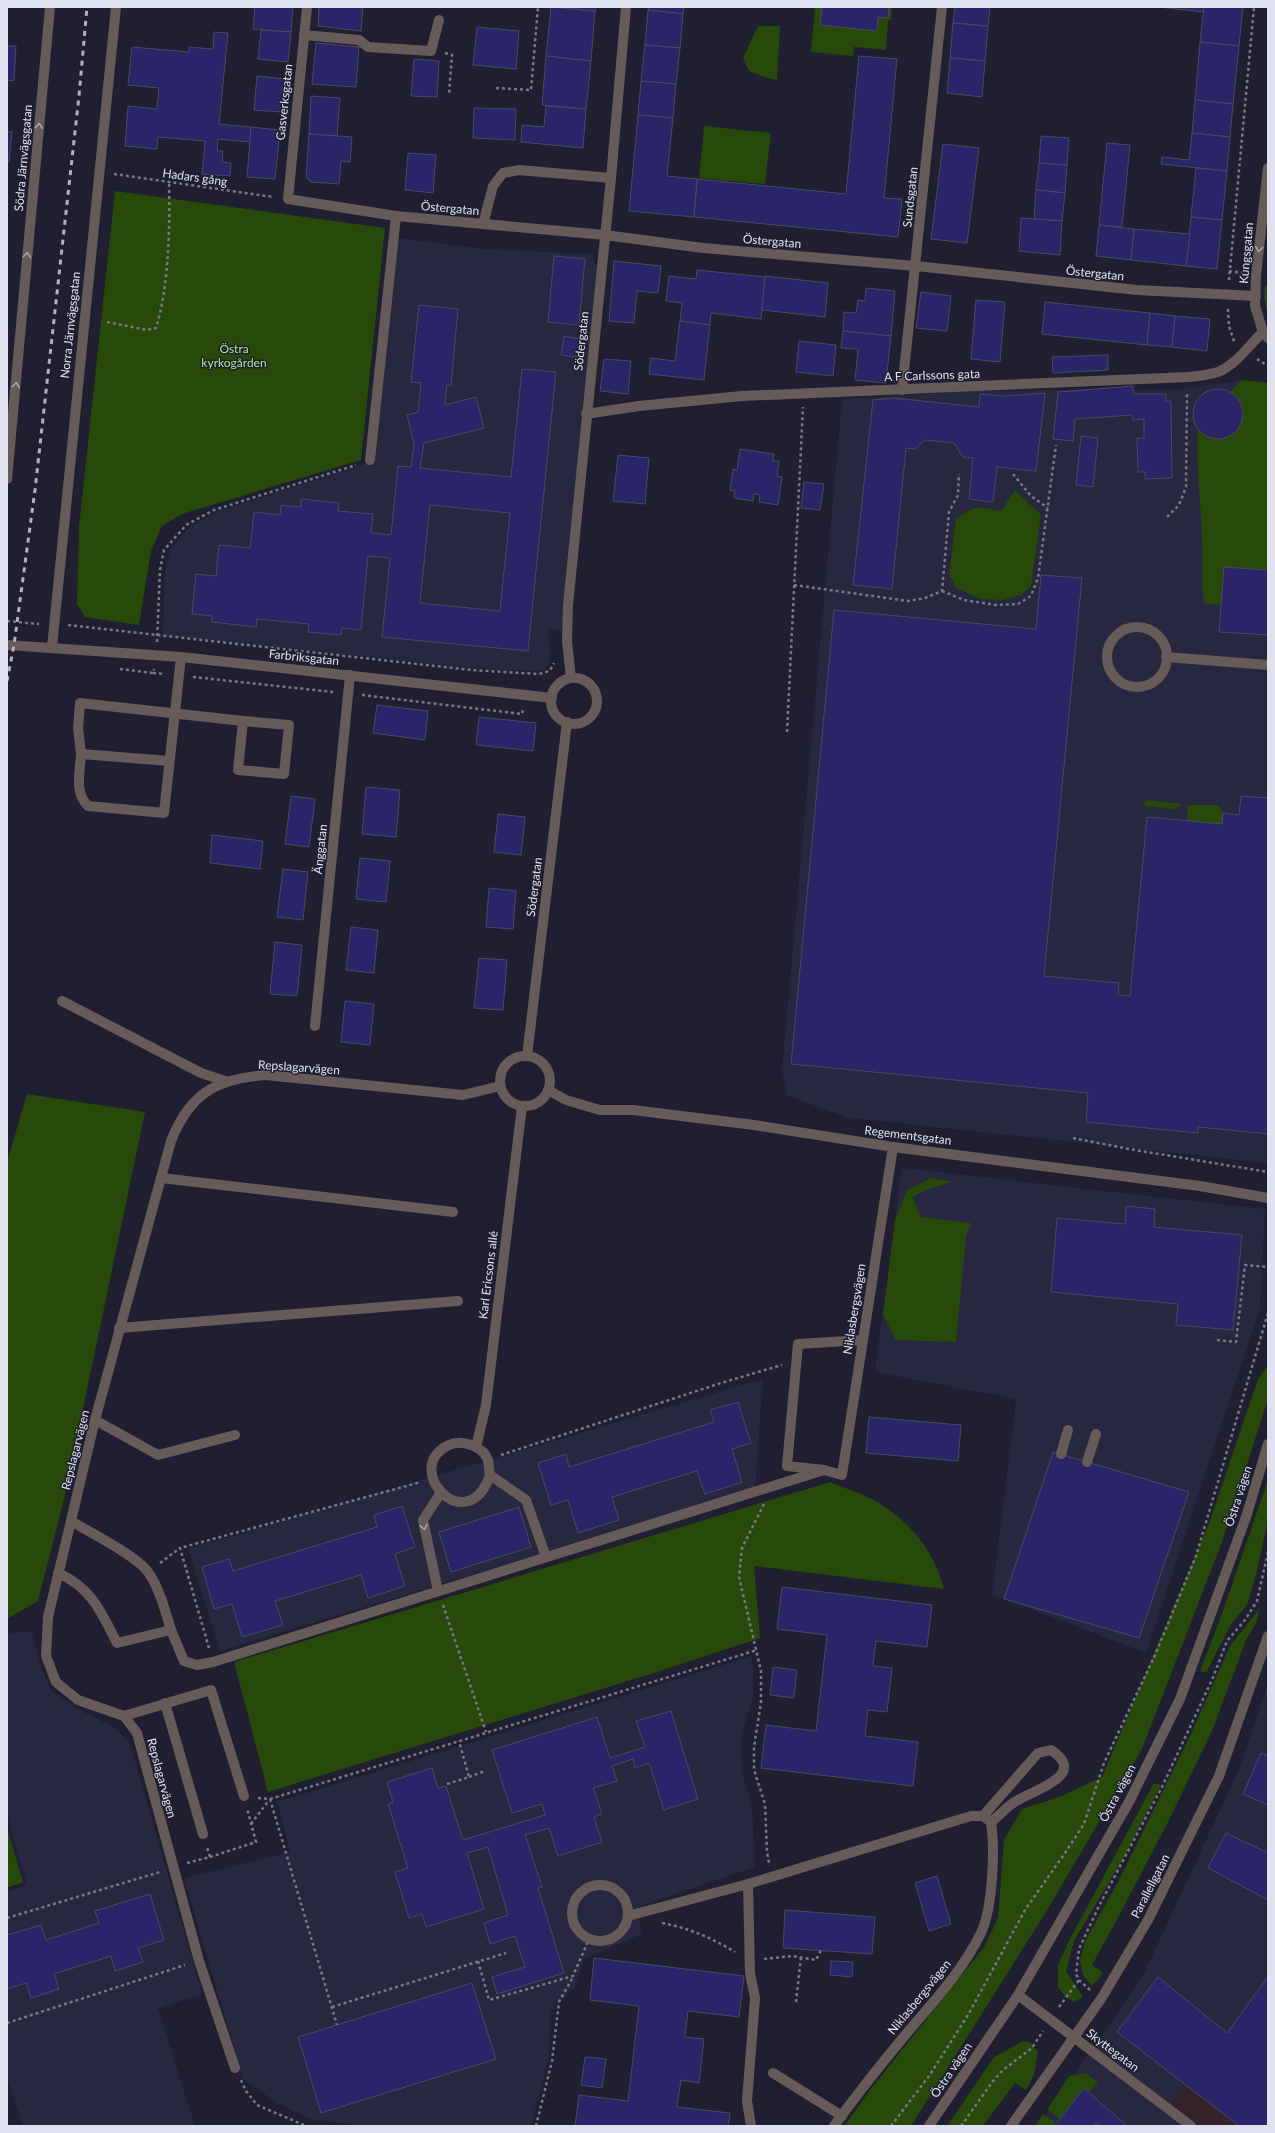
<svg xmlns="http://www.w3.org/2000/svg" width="1275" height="2133" font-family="Lato,sans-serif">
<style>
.built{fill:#27273f}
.industrial{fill:#34222b}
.green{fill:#27490a}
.building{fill:#2c2469;stroke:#494a5f;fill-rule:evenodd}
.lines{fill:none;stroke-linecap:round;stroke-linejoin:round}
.path{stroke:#777887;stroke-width:2.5;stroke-dasharray:3 3;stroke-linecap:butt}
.minor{stroke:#675b5a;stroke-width:10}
.rail{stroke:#b1b2c0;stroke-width:3;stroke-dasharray:5 5;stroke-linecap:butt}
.oneway{stroke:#aaa5ac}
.labels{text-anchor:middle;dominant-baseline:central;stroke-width:3;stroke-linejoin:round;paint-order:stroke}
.street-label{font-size:12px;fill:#e1e2ef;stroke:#1f1f31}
.park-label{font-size:12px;fill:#abe985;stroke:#1f1f31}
</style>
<rect width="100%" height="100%" fill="#1f1f31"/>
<g class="built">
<path d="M398 238 485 249 592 254 597 267 564 604V630H548L550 653 548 666 543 670 535 671 470 668 163 635 165 570 170 550 191 525 218 511 371 462Z"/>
<path d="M1242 380 1268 383V1163L850 1118 787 1096 782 1070 842 399 973 391 1185 389Z"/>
<path d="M902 1168 1265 1209 1260 1308 1146 1653 992 1594 1016 1399 875 1372Z"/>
<path d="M763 1379 755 1489 220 1651 188 1549Z"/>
<path d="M32 1631 39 1661 51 1691 80 1710 115 1728 130 1744 202 1994 158 2008 195 2126H23L7 2079V1892L27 1885 7 1815V1633Z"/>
<path d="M752 1656 754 1693 741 1738 742 1772 752 1805 755 1867 638 1907 642 1934 584 1959 576 1986 550 2011 549 2057 531 2126H363L311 2119 279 2104 243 2079 184 1878 290 1852 277 1802Z"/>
<path d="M1268 1683V1982L1184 2126H1038L1142 1978 1240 1767Z"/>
</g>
<path class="industrial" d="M1268 1982V2126H1184L1165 2110Z"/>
<g class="green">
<path d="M815 7H892L891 20H888L886 50 854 47 853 56 811 52Z"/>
<path d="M758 26H780L777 80 764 77 749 71 743 58Z"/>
<path d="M704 126 771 133 765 184 699 178Z"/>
<path d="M115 191 385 228 361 460 182 514 162 526 151 551 139 625 85 617 77 604 79 527Z"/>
<path d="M1265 286H1268V315L1264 297Z"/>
<path d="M1242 380 1268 383V570L1224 567 1221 605 1204 604C1201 583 1203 562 1202 540 1201 504 1196 467 1198 430 1229 455 1261 417 1230 391Z"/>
<path d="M1015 490 1041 515 1031 586 1021 595 1003 600 981 599 956 588 949 574 956 519C975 504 978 507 1001 511Z"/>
<path d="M1145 800 1182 804 1175 809 1144 806Z"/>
<path d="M1188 805H1218L1223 813 1222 824 1187 821Z"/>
<path d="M27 1094 145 1112 65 1495 38 1601 7 1619V1162Z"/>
<path d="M931 1178 953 1182 928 1189 912 1197 921 1217 971 1223 966 1237 956 1342 896 1340 883 1315 895 1221 907 1190Z"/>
<path d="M1268 1365V1399L1222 1542 1142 1749 1046 1912 911 2126H844L870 2090 984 1947 998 1918 1004 1840 1022 1809 1062 1796 1102 1777 1210 1521 1258 1379Z"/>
<path d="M1268 1480V1520L1257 1571 1247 1605 1231 1624 1206 1673 1200 1671 1223 1611Z"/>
<path d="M830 1482C846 1489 864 1494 879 1503 911 1523 935 1552 944 1589L754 1566 760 1638 657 1672 268 1792 234 1662Z"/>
<path d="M1260 1608 1256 1623 1246 1640 1212 1731 1169 1820 1120 1914 1092 1965 1103 1973 1092 1986 1083 1975 1080 1960 1085 1941 1118 1882 1151 1815 1190 1736 1230 1646Z"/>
<path d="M1154 1783 1161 1785 1124 1857 1074 1941 1066 1971 1083 1997 1074 2002 1064 1995 1058 1987V1965L1072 1935Z"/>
<path d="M7 1828 23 1882 7 1888Z"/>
<path d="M1023 2041 1030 2042 1038 2052 1034 2075 1026 2090 1015 2083 983 2126H947L994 2057Z"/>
<path d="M1085 2073 1098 2082 1090 2092 1083 2088 1060 2119 1047 2110 1069 2076Z"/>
<path d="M1043 2114 1054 2121V2126H1035Z"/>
</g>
<g class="building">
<path d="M255 7H293L291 32 253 29Z"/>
<path d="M319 7H363L361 31 318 26Z"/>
<path d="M551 7 595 11 591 61 546 56Z"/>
<path d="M556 7H596L595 11Z"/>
<path d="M649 7H684L683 14 648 10Z"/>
<path d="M822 7H889L888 18 878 17 877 31 820 25Z"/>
<path d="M955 7H990L988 26 953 23Z"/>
<path d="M1159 7H1204L1203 12Z"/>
<path d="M1204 7H1243L1239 46 1200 42Z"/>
<path d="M648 10 683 14 680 48 645 45Z"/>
<path d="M953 23 988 26 985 61 950 58Z"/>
<path d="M477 27 519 31 516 69 473 65Z"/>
<path d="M261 30 291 32 288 62 258 59Z"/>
<path d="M214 32 228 33 219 124 251 127 250 142 218 139 217 151H223L222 162 231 163 230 176 202 174 205 141 158 137 157 149 125 146 128 106 157 109 159 88 128 85 132 47 189 52V47L213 49Z"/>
<path d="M1200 42 1239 46 1233 104 1195 100Z"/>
<path d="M316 43 359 47 356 87 312 84Z"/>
<path d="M645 45 680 48 676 84 641 81Z"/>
<path d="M7 46H16L14 81 7 80Z"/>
<path d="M546 56 591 61 586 109 542 105Z"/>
<path d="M859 56 897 59 884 198 902 199 898 237 694 217 697 179 846 194Z"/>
<path d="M950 58 985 61 982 97 947 93Z"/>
<path d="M414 59 439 61 437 97 411 96Z"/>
<path d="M257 76 284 79 281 112 254 110Z"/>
<path d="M641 81 676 84 673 118 638 115Z"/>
<path d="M311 96 340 98 337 136 309 134Z"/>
<path d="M1195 100 1233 104 1230 137 1192 133Z"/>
<path d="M546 106 586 109 583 148 521 142 522 125 544 127Z"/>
<path d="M474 108 516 109 515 140 473 138Z"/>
<path d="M638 115 673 118 667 176 697 179 694 217 629 211Z"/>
<path d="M251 127 280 130 275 179 247 177Z"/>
<path d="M7 131 12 132 9 162H7Z"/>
<path d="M1192 133 1230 137 1227 171 1161 164 1162 157 1189 160Z"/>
<path d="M309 134 352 137 350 162 341 161 339 184 311 182 306 177Z"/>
<path d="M1041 136 1069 138 1067 165 1039 163Z"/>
<path d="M1107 143 1130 145 1122 227 1099 225Z"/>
<path d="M943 144 979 148 967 243 931 239Z"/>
<path d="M408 153 436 155 433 193 405 190Z"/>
<path d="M1039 163 1067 165 1065 193 1036 190Z"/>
<path d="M1196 168 1227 171 1222 220 1191 217Z"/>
<path d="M1036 190 1065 193 1062 221 1034 219Z"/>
<path d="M1191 217 1222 220 1217 269 1186 266Z"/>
<path d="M1021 218 1062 221 1060 255 1019 251Z"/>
<path d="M1099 225 1134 229 1131 260 1096 256Z"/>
<path d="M1134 229 1190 234 1186 266 1131 260Z"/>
<path d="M554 256 585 259 579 325 548 322Z"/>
<path d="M614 261 661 266 658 293 637 291 634 323 609 321Z"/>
<path d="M697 270 765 277 761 319 711 313 710 325 680 321 682 303 666 301 669 276 696 279Z"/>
<path d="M765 276 828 283 825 317 762 310Z"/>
<path d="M866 288 895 291 891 336 843 331 844 312 856 313 858 300 865 301Z"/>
<path d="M921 292 951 296 947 331 916 328Z"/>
<path d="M976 300 1005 302 1000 362 971 359Z"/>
<path d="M1045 302 1150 313 1147 345 1042 334Z"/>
<path d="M419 305 458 309 451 386 447 385 445 405 476 397 484 428 424 443 420 468 511 477 522 369 556 372 528 651 382 637 390 558 368 556 361 630 342 628 341 635 308 632 309 624 257 619 256 627 212 622V616L192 614 196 574 216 576 219 545 250 548 254 512 280 515 281 505 301 507V499L339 503 338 511 373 514 371 533 391 535 398 466 411 467 414 444 407 415 418 412 421 383 411 382ZM430 505 510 513 500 611 420 603Z"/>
<path d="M1150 313 1175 316 1172 347 1147 345Z"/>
<path d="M1175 316 1210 319 1207 351 1172 347Z"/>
<path d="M680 321 710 325 704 380 649 374 651 358 675 361Z"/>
<path d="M843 331 891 336 886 383 855 380 858 349 841 348Z"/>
<path d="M564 336 580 339 577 357 561 355Z"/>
<path d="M799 341 836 345 833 376 796 372Z"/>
<path d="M1108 355V370L1053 373 1052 357Z"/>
<path d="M604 359 631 361 628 394 600 391Z"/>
<path d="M1133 386V394H1166V401H1171L1172 478 1145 479V472H1138L1137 438H1144V419L1133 420 1132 415 1075 419 1073 441 1053 439 1058 392Z"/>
<circle cx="1218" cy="414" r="25"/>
<path d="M1045 393 1036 471 997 467 993 502 969 499 973 458 963 457 954 443 925 440 915 449 906 448 892 589 853 585 873 400 894 398 979 407 980 394 1004 396Z"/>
<path d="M1081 436 1098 438 1093 487 1076 485Z"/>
<path d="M740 449 774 454 773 461H779L777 476 782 477 778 505 759 502 760 495 754 494 753 501 734 498 735 491 730 490 733 469 737 470Z"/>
<path d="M618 455 649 458 645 504 613 501Z"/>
<path d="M804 482 824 484 820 510 801 508Z"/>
<path d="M1224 567 1268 570V635L1219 632Z"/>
<path d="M1041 575 1082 578 1044 976 1119 983 1118 995 1130 996 1147 817 1222 824 1223 813 1239 815 1241 796 1268 798V1134L1198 1127V1133L1086 1122 1088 1093 791 1064 834 610 1036 629Z"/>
<path d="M377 705 428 711 425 740 373 733Z"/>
<path d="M479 717 536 723 533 751 476 745Z"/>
<path d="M366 787 400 790 396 837 362 834Z"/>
<path d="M291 796 315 799 309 847 285 844Z"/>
<path d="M498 814 525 817 521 855 494 852Z"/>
<path d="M212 835 263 841 260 869 210 863Z"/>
<path d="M360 858 390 861 386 902 356 899Z"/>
<path d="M283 869 308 872 303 920 277 917Z"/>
<path d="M489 888 516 891 513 929 486 927Z"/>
<path d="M351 927 378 930 374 973 346 970Z"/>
<path d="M275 942 302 945 297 996 270 994Z"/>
<path d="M479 958 507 960 503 1010 474 1008Z"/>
<path d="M345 1001 374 1004 370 1045 341 1042Z"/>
<path d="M1126 1206 1155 1209 1154 1227 1242 1235 1233 1330 1176 1325 1178 1304 1051 1292 1057 1218 1125 1224Z"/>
<path d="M738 1402 751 1443 732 1449 742 1482 705 1494 697 1471 612 1497 619 1520 578 1533 568 1500 551 1505 538 1463 566 1454 569 1467 714 1422 710 1410Z"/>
<path d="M869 1417 961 1425 958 1461 866 1453Z"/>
<path d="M1053 1452 1189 1492 1139 1638 1004 1599Z"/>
<path d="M402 1506 415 1547 395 1554 405 1586 368 1598 361 1575 275 1601 283 1625 242 1637 232 1604 214 1609 202 1567 229 1559 233 1571 377 1527 374 1515Z"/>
<path d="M519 1507 531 1547 451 1572 439 1532Z"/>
<path d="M782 1587 932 1605 927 1647 876 1641 873 1666 892 1668 887 1712 868 1710 865 1736 918 1742 913 1786 761 1768 766 1725 816 1731 827 1635 777 1629Z"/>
<path d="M773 1667 797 1670 794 1698 770 1695Z"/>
<path d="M671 1711 698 1799 664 1810 649 1763 635 1768 633 1759 612 1766 617 1781 593 1788 602 1814 594 1817 602 1842 558 1856 549 1828 525 1835 542 1887 538 1888 564 1973 497 1994 492 1977 525 1967 515 1936 490 1944 484 1923 508 1915 488 1847 467 1853 484 1909 426 1927 422 1914 409 1918 395 1872 408 1868 388 1804 393 1802 387 1782 432 1768 438 1788 446 1786 463 1840 545 1815 542 1804 512 1813 492 1750 597 1717 610 1758 645 1747 636 1721Z"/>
<path d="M1261 1753 1268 1756V1805L1243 1794Z"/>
<path d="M1226 1833 1268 1853V1900L1208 1868Z"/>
<path d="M937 1876 951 1924 929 1931 915 1883Z"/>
<path d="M150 1894 164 1940 138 1948 143 1962 115 1971 111 1956 54 1974 59 1989 31 1998 26 1983 7 1989V1935L41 1925 46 1940 99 1923 95 1911Z"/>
<path d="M785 1910 875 1917 872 1954 783 1948Z"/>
<path d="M594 1958 744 1976 739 2017 688 2011 685 2037 704 2039 699 2083 681 2080 677 2107 730 2113 728 2126H575L579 2095 628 2101 639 2006 590 2000Z"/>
<path d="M831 1961 853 1962 852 1977 830 1975Z"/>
<path d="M1158 1977 1227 2033 1267 1978 1268 1979V2126H1239L1117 2032Z"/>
<path d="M472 1983 496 2059 321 2113 298 2037Z"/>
<path d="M585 2057 606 2059 602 2088 581 2085Z"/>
<path d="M1084 2088 1126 2125 1125 2126H1100L1096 2123 1093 2126H1054Z"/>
</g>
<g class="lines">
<g class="path">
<path d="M445 53 452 55 449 94"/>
<path d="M496 88 531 90 538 7"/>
<path d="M114 174 273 197"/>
<path d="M1229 271 1243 273"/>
<path d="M1229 280 1254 7"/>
<path d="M1228 309 1229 326 1234 341"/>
<path d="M107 322 147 330 156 328C169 286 170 227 169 182"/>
<path d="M1257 359 1268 366"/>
<path d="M1013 474 1031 496 1048 508"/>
<path d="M1167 517 1179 505 1186 487 1187 392"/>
<path d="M794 585 908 601 925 598 942 591 949 512 958 495 959 474"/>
<path d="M942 591 964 600 996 605 1018 604 1031 596 1038 578 1056 445"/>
<path d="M7 621 39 624"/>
<path d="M68 625 471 670 538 674C546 673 551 671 554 663"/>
<path d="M157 642 160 570 164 550 186 525 214 510 356 465"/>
<path d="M120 669 153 673 154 669"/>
<path d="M153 673 164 674"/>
<path d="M193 677 333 692"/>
<path d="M362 695 522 714 523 710"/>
<path d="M787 732 803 407"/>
<path d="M1073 1138 1129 1149 1268 1172"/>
<path d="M1217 1340 1236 1342 1245 1265 1268 1267"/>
<path d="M501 1455 721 1383 782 1365"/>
<path d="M764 1504 742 1548 739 1577 761 1671V1702L754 1747V1770L765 1804 767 1852 769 1863"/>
<path d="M160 1563 180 1548"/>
<path d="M443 1605 486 1732"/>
<path d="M209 1648 180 1548 421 1482"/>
<path d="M469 1777 485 1771"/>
<path d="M447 1784 469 1777 459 1741"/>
<path d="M258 1798 270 1799 757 1650"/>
<path d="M270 1799 337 2025"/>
<path d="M251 1824 269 1800"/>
<path d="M210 1857 256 1842 247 1808"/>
<path d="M187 1863 210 1857 207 1847"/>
<path d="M7 1918 160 1872"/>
<path d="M662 1923C689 1928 712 1938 735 1952"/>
<path d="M764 1959 792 1956 816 1960 821 1950"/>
<path d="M478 1961 489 2000 573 1976 589 1939"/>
<path d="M1090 1990 1079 1980 1076 1974 1079 1949 1099 1906 1162 1787 1212 1680 1227 1641 1245 1620 1257 1601 1268 1552"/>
<path d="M796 2002 801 1957"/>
<path d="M332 2007 506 1953"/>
<path d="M1059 2007 1079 1980"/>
<path d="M7 2023 185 1965"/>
<path d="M241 2080 246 2091 257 2105 306 2126"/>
<path d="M536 2126 552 2061 559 2002 573 1977"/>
<path d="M891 2126 929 2076 968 2015 1025 1910 1065 1853 1084 1824 1104 1763 1155 1655 1196 1556 1268 1313"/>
<path d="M961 2126 993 2081 1003 2070 1032 2048 1043 2031"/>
</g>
<g class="minor">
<path d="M307 7 288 199 396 216 605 235 703 248 916 266 1137 290 1256 296"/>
<path d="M304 35 359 40 368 47 431 51 439 20"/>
<path d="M1268 168 1256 275 1255 306 1263 332 1268 338"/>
<path d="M483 224 493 186 503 173 519 170 611 178"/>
<path d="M902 390 942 7"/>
<path d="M586 414 639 406 742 396 1189 377C1199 376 1209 375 1218 372 1236 365 1249 345 1263 332"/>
<path d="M370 460 396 216"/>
<path d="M7 479 50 7"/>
<circle cx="1137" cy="657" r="30"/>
<path d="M7 645 181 657 552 698"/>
<path d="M52 647 116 7"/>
<path d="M1166 657 1268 665"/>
<path d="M571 678 567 641 568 605 611 178 626 7"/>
<circle cx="574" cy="701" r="23"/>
<path d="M81 754 78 728 80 703 243 721 238 770 284 774 289 725 243 721"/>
<path d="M169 761 81 754C80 773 74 792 88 806L164 813 181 657"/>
<path d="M62 1001 201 1073 225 1081"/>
<path d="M315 1026 350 675"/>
<circle cx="525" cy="1081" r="25"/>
<path d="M527 1056 567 722"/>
<path d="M548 1090 566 1100 600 1110H633L754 1125 893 1147 1200 1186 1268 1198"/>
<path d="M161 1178 453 1212"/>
<path d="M119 1328 458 1301"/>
<path d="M863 1340 798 1344 787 1466 824 1470 842 1475 893 1147"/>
<path d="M95 1420 158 1455 235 1435"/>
<path d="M476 1447 486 1405 522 1106"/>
<path d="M1061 1454 1068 1430"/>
<path d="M1087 1462 1096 1434"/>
<path d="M490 1475C467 1541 400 1468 449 1445 462 1439 483 1446 488 1460 489 1465 489 1471 490 1475L526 1500 546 1557"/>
<path d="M58 1573C92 1588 101 1612 117 1643L171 1630C166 1613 159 1587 148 1572 137 1556 89 1532 71 1521"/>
<path d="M438 1591 423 1520 440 1494"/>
<path d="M171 1630 184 1661 197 1665 213 1662 824 1470"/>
<path d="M165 1703 203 1834"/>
<path d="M124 1716 211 1690 244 1796"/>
<path d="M983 1816 1038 1753 1051 1750C1089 1775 1034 1790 1018 1800 1008 1805 1000 1815 991 1822"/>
<path d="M748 1884 750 1973 755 1998 747 2101 751 2126"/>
<circle cx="600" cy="1913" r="28"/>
<path d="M628 1916 748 1884 971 1816H983L991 1822"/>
<path d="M1018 1995 1191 2126"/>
<path d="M235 2068 199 1961 137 1733 124 1716 78 1700 56 1682 46 1656 48 1617 95 1420 171 1141C190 1093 216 1079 266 1075L463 1095 500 1086"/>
<path d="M773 2073 842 2116"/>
<path d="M834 2126C857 2094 882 2063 907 2033 934 2001 963 1970 981 1933 993 1907 995 1850 991 1822"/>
<path d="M929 2126 1018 1995 1129 1802 1180 1699 1246 1517 1268 1444"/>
<path d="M1011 2126 1101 1999 1148 1920 1219 1776 1268 1636"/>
</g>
<path class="rail" d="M7 681 14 645 35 490 79 96 87 7"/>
</g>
<defs><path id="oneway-chevron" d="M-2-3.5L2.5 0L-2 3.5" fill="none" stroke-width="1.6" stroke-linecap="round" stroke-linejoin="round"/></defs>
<g class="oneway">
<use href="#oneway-chevron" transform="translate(39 126) rotate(-85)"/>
<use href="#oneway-chevron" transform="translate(1259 249) rotate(96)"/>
<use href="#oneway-chevron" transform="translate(27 255) rotate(-85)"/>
<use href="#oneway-chevron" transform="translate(16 385) rotate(-85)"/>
<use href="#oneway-chevron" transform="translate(424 1527) rotate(78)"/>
</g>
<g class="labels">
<g class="street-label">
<text transform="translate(284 102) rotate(-84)">Gasverksgatan</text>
<text transform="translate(23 158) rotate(-85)">Södra Järnvägsgatan</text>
<text transform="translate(195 177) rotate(8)">Hadars gång</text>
<text transform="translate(910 197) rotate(-84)">Sundsgatan</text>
<text transform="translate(450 208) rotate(5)">Östergatan</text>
<text transform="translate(772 241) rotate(5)">Östergatan</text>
<text transform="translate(1246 253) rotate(-85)">Kungsgatan</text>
<text transform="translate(1095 273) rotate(6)">Östergatan</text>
<text transform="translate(70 325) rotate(-84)">Norra Järnvägsgatan</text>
<text transform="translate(581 341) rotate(-84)">Södergatan</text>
<text transform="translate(932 375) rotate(-2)">A F Carlssons gata</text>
<text transform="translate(304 657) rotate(6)">Farbriksgatan</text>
<text transform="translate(320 849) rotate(-84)">Änggatan</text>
<text transform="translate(534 887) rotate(-83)">Södergatan</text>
<text transform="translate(299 1067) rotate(4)">Repslagarvägen</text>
<text transform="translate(908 1135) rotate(7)">Regementsgatan</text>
<text transform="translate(488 1275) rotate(-83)">Karl Ericsons allé</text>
<text transform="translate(854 1309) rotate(-81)">Niklasbergsvägen</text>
<text transform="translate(75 1450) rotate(-76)">Repslagarvägen</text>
<text transform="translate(1238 1496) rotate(-72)">Östra vägen</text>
<text transform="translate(162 1778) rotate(75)">Repslagarvägen</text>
<text transform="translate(1117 1793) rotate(-62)">Östra vägen</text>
<text transform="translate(1150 1886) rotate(-63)">Parallellgatan</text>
<text transform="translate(919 1997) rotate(-51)">Niklasbergsvägen</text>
<text transform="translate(1113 2050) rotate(37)">Skyttegatan</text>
<text transform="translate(951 2070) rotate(-56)">Östra vägen</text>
</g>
<g class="park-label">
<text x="234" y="348">Östra<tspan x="234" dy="14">kyrkogården</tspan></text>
</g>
</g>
<rect width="1275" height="2133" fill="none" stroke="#e1e2ef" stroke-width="16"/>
</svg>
